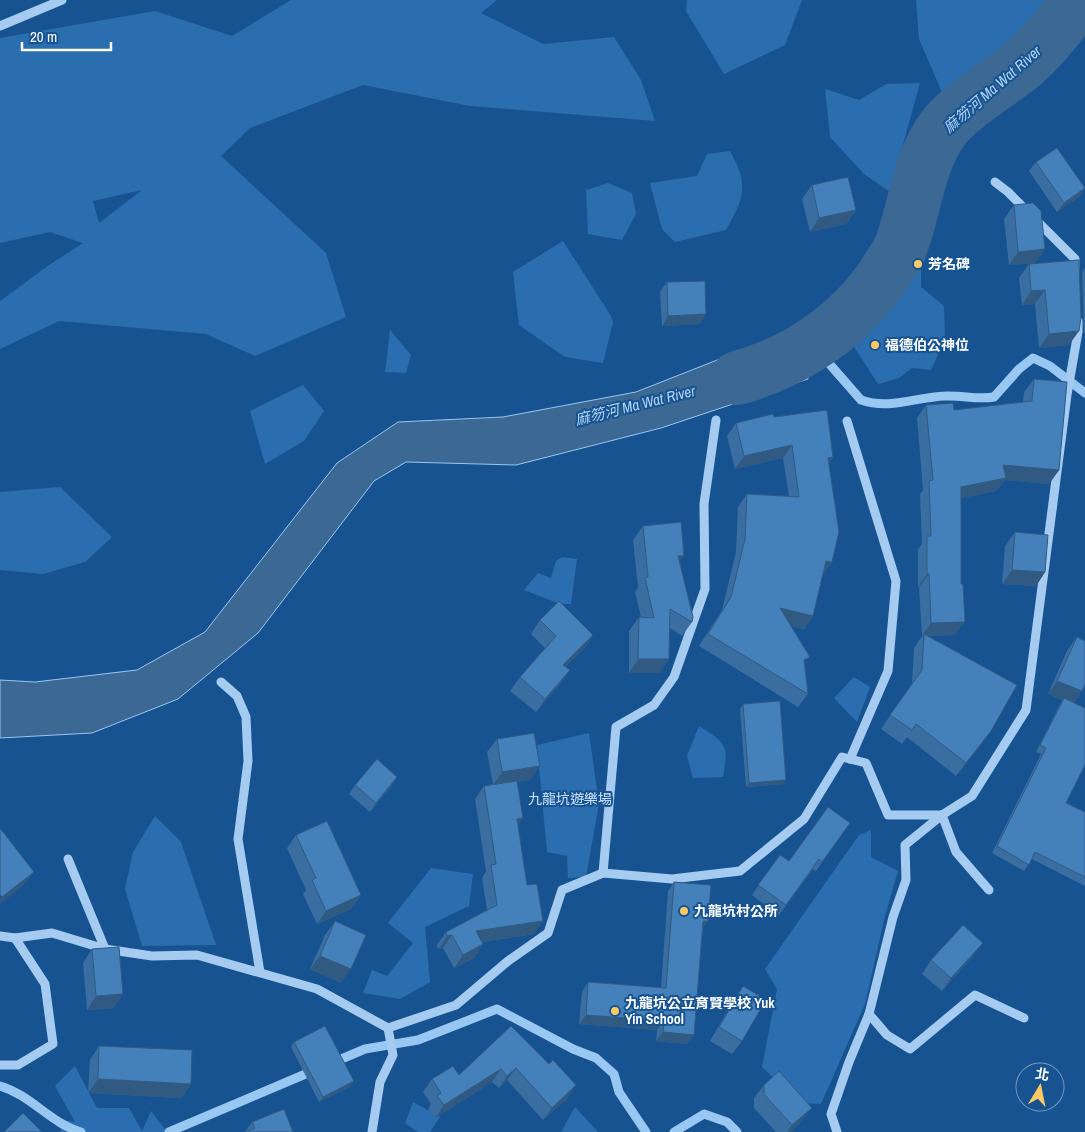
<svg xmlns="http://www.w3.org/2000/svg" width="1085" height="1132" font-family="'Archivo Narrow','Noto Sans TC',sans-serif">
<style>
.green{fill:#2a6eaf;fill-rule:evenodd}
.water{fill:#3c6894;stroke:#98c7f2}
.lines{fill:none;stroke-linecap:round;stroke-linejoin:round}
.stream{stroke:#98c7f2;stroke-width:9}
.river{stroke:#3c6894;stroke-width:54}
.minor{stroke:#a5cbf0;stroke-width:9}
.wall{fill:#3a6ea0}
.shaded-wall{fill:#305a82}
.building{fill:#4480ba;stroke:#305a82}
.poi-dot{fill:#ffc964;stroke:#175391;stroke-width:2}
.labels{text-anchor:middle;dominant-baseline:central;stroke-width:4;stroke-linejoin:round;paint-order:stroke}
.poi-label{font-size:14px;font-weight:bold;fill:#fff;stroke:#175391;text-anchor:start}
.park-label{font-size:14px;fill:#cce4fb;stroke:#175391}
.water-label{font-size:15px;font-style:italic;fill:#b1d5f7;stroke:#175391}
</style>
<rect width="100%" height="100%" fill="#175391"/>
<g class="green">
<path d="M291 0H497L481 13 543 44 614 37 641 80 655 121 470 106 363 85 250 128 221 156 326 253 346 317 255 356 206 334 59 321 0 349V301L49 265 83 243 50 232 0 243V38L155 11 232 36ZM142 190 99 223 93 201Z"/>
<path d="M687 0H802L785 45 724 74 686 11Z"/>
<path d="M916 0H1054L1040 23 1007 64 944 97 919 39Z"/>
<path d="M920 83 890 192 864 174 830 137 825 89 859 100 886 84Z"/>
<path d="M730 151C749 186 745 196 726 230L675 242 662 229 650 183 697 176 707 154Z"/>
<path d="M608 183 632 193 636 214 622 240 588 234 586 190Z"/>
<path d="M563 241 611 316 613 322 603 363 565 357 519 325 513 272Z"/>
<path d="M915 260 921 262V287L944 306 945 339 931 370 912 368 899 378 878 384 853 345 859 340 844 308 865 268 889 282 899 271 906 276Z"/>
<path d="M390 330 411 355 406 373 385 372Z"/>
<path d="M303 385 324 411 304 441 265 464 250 411Z"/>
<path d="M60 487 112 537 85 562 43 574 0 570V492Z"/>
<path d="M562 557 577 559 571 604H560L524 590 538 573 551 578 556 561Z"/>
<path d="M854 677 870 687 857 722 834 698Z"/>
<path d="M699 726C726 743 729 745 723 777L693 778 687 756Z"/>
<path d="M589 733 599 804 586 877 568 878 567 856 547 852 537 745Z"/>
<path d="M155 816 181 842 216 945 142 946 125 889 133 852Z"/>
<path d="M871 830V857L898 871 885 916 865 1004 821 1104 800 1103 762 1067 777 989 765 969 859 835Z"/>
<path d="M431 868 473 874 469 906 425 927 430 982 400 999 363 993 372 970 387 976 413 943 388 923Z"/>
<path d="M75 1066 97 1108H129L142 1131 151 1111 167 1132H60L64 1120 75 1122 55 1086Z"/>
<path d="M413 1102 440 1117 430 1132H418L405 1123Z"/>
<path d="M575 1107 598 1132H561Z"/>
</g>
<path class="water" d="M801 327 808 379 661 428 516 465 406 462 374 481 258 633 178 699 92 733 0 738V680L35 682 137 670 205 632 337 463 398 422 503 417 636 392Z"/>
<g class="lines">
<g class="stream">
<path d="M812 344 861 400C890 410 916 397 945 396 962 395 977 400 994 397L1019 369 1033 358 1050 366 1085 393"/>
<path d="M332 1063 365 1049 418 1040 497 1009 573 1049 596 1058 614 1074 619 1092 646 1132"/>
<path d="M0 1086C31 1095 50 1123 81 1132"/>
<path d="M169 1132 315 1070"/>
<path d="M674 1132 704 1114 727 1122 737 1132"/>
</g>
<path class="river" d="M737 378C796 362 851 325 885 273 889 266 895 258 899 251 915 212 917 165 942 130 957 108 997 85 1018 68 1042 49 1060 24 1079 0"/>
<g class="minor">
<path d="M0 26 62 0"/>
<path d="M995 182 1008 192 1075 259V271"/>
<path d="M716 420 704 504 705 589 674 677 654 705 616 727 603 873 672 879 740 871 804 819 842 757 866 763 888 815H942L956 852 989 890"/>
<path d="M847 421 896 581 888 671 850 759"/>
<path d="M221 682 237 696 246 717 248 761 238 839 260 972"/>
<path d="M68 859 105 949"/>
<path d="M0 936 15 938 52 933 105 949 152 956 197 955 317 989 388 1028 393 1055 380 1082 372 1132"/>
<path d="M1024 1018 975 995 910 1049 887 1035 869 1014 893 917 906 880 905 845 942 815 972 796 1026 710 1067 395 1078 332V321"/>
<path d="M388 1028 456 1005 508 961 548 933 562 890 603 873"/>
<path d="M0 1065H18L53 1044 45 984 15 938"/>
<path d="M837 1132 831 1114 849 1062 869 1014"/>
</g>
</g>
<g class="wall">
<path d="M1036 162 1085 188 1079 197 1057 212 1029 171Z"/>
<path d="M812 185 856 210 846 224 810 232 802 199Z"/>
<path d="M1014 205 1045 249 1035 263 1009 265 1004 219Z"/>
<path d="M1079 260 1069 345 1039 348 1035 304 1022 305 1019 278 1029 264Z"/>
<path d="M1085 268V333H1084L1082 272Z"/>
<path d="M667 282 700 324 662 326 660 292Z"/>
<path d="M1034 379 1059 470 1049 484 1005 480 996 491 961 498 955 635 927 636 982 744 956 776 907 737 902 744 881 729 912 683 914 648 922 636 919 587H918V549L922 544 920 494 923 490 917 418 926 405 954 410 1023 402 1024 392Z"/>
<path d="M774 417 833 457 829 463 832 562 822 575 813 616 804 629 791 626 805 664 808 694 798 707 699 646 722 610 736 552 738 507 747 494 789 496 783 458 735 469 727 436 736 423Z"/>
<path d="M643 526 680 562 692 622 682 636 670 628 660 673H629V631L639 617H641L635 592 638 587 633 540Z"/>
<path d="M1015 532 1045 572 1036 586 1002 584 1005 546Z"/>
<path d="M540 620 593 635 584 649 565 667 570 670 560 684 536 712 510 691 520 677 545 648 531 634Z"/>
<path d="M1077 637 1074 703 1066 803 1085 812V886L1032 859 1024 871 992 853 1041 754 1036 752 1062 700 1048 694 1067 651Z"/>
<path d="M743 704 783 784 746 787 740 709Z"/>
<path d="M497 739 530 780 517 782 518 826 534 934 482 942 483 944 474 958 454 968 443 948 438 949 437 945 446 932 487 910 482 878 486 871 475 799 484 786 493 784 487 752Z"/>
<path d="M397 777 391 787 370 812 349 794 355 785Z"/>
<path d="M850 823 816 871 813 869 779 915 752 895 780 855 789 861Z"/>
<path d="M296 835 361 895 351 909 317 924 303 894 306 890 287 848Z"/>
<path d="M674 882 708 921 703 928 694 1035 687 1044 656 1041 657 1030 579 1024 582 992 588 982 661 988 668 891Z"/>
<path d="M335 921 341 983 310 969 325 935Z"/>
<path d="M92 949 114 1008 87 1010 83 963Z"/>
<path d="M973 956 942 991 922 974 931 960Z"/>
<path d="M743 986 742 1041 732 1054 710 1041 734 1000Z"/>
<path d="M511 1026 568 1098 543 1120 507 1080 499 1088 492 1082 435 1118 428 1109 431 1104 423 1092 432 1079 459 1075Z"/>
<path d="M294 1042 351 1086 319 1102 291 1047Z"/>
<path d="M99 1046 191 1084 181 1098 88 1093 90 1060Z"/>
<path d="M764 1085 802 1121 790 1132H776L754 1108V1098Z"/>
<path d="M252 1122 293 1132H245Z"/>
</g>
<g class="shaded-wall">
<path d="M1085 188 1079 197 1057 212 1064 203Z"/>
<path d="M856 210 846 224 810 232 819 218Z"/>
<path d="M1045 249 1035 263 1009 265 1018 252Z"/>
<path d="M1045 290 1035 304 1022 305 1031 291Z"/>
<path d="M706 314 700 324 662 326 668 316Z"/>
<path d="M1079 331 1069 345 1039 348 1049 334Z"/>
<path d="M792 445 783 458 735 469 744 456Z"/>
<path d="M833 457 824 470 828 458Z"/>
<path d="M1003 465 1059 470 1049 484 1005 480 996 491 951 500 961 487Z"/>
<path d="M678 556H684L675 569Z"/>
<path d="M826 561 832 562 823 575 817 574Z"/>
<path d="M1012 570 1045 572 1036 586 1002 584Z"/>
<path d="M927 574H929L919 587H918Z"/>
<path d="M780 608 813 616 804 629 771 621Z"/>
<path d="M965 622 955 635 923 636 924 634 921 637 931 623Z"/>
<path d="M593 635 584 649 553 678 563 665Z"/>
<path d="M638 659H669L660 673H629Z"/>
<path d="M570 670 560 684 536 712 545 699Z"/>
<path d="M1057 681 1082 691 1073 705 1064 698 1062 700 1048 694Z"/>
<path d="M991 731 982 744 956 776 966 763Z"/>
<path d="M540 766 530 780 493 785 502 772Z"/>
<path d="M397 777 391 787 370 812 376 803Z"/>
<path d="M786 780 783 784 746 787 749 783Z"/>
<path d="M523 818 514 831 517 819Z"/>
<path d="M34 872 24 885 0 904V899L2 897Z"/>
<path d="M361 895 351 909 317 924 326 911Z"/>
<path d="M543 921 534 934 467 944 476 931Z"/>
<path d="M703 921H708L701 930Z"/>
<path d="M452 935 443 948 438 949 447 936Z"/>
<path d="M983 943 973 956 942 991 951 978Z"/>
<path d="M483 944 474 958 454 968 463 955Z"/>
<path d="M320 956 351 969 341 983 310 969Z"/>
<path d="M123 994 114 1008 87 1010 96 996Z"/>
<path d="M586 1015 664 1021 657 1030 579 1024Z"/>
<path d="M663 1032 694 1035 687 1044 656 1041Z"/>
<path d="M516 1068 507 1080 499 1088 507 1076Z"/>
<path d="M501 1069 492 1082 435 1118 444 1105Z"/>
<path d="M98 1079 191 1084 181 1098 88 1093Z"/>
<path d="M354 1081 351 1086 319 1102 323 1097Z"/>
<path d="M576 1085 568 1098 543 1120 552 1108Z"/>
<path d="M812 1108 802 1121 790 1132H787L792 1125Z"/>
</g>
<g class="building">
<path d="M1057 148 1085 188 1064 203 1036 162Z"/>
<path d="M848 177 856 210 819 218 812 185Z"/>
<path d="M1033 203 1041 211 1045 249 1018 252 1014 205Z"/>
<path d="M1079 260 1081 318 1079 331 1049 334 1045 290 1031 291 1029 264Z"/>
<path d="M705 281 706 314 668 316 667 282Z"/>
<path d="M1034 379 1067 382 1059 470 1003 465 1006 478 961 487V584H963L965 622 931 623 929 574H927V536H931L929 481 933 480 926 405 953 403 954 410 1032 401Z"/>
<path d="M827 410 833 457 828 458 839 532 832 562 826 561 813 616 780 608 810 657 804 660 808 694 708 634 731 597 745 539 747 494 799 497 792 445 744 456 736 423 773 414 774 417Z"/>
<path d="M681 522 684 556H678L693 617 692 622 670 609 669 659H638L639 617 654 618 645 578 648 577 643 526Z"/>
<path d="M1015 532 1048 535 1045 572 1012 570Z"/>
<path d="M559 601 593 635 563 665 570 670 545 699 520 677 556 636 540 620Z"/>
<path d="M924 634 1017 685 991 731 966 763 916 724 912 730 890 715 922 670Z"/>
<path d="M1077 637 1085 641V685L1082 691 1057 681Z"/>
<path d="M1064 698 1085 708V765L1066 803 1085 812V877L1035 852 1029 865 997 846 1046 748 1040 745Z"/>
<path d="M780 701 786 780 749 783 743 704Z"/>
<path d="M534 733 540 766 502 772 497 739Z"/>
<path d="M377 759 397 777 376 803 355 785Z"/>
<path d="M517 781 523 818 517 819 527 885 537 884 543 921 476 931 483 944 463 955 452 935 447 936 446 932 497 905 491 865 496 864 484 786Z"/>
<path d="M828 807 850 823 822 862 819 859 786 905 758 885 780 855 789 861Z"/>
<path d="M327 821 361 895 326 911 312 880 316 878 296 835Z"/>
<path d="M0 828 34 872 2 897 0 894Z"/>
<path d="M674 882 711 885 708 921H703L694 1035 663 1032 664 1021 586 1015 588 982 666 988Z"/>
<path d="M335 921 366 935 351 969 320 956Z"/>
<path d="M963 925 983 943 951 978 931 960Z"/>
<path d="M119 947 123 994 96 996 92 949Z"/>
<path d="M743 986 766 1000 742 1041 719 1027Z"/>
<path d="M325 1026 354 1081 323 1097 294 1042Z"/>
<path d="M511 1026 549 1064 553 1060 576 1085 552 1108 516 1068 507 1076 501 1069 444 1105 437 1096 441 1093 432 1079 453 1066 459 1075Z"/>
<path d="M99 1046 192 1050 191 1084 98 1079Z"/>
<path d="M779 1071 812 1108 792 1125 764 1094V1085Z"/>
<path d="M284 1109 293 1132H246L255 1128 252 1122Z"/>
<path d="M23 1113 42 1132H4Z"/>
</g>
<g class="poi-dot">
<circle cx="918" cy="264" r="5"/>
<circle cx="875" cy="345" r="5"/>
<circle cx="684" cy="911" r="5"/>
<circle cx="615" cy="1011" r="5"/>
</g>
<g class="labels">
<g class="poi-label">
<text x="928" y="264">芳名碑</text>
<text x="885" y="345">福德伯公神位</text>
<text x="694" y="911">九龍坑村公所</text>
<text x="625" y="1003">九龍坑公立育賢學校 Yuk<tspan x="625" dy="16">Yin School</tspan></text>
</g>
<g class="park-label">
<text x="570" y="799">九龍坑遊樂場</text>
</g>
<g class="water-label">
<text transform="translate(992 89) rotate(-41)">麻笏河 Ma Wat River</text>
<text transform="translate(635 405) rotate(-14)">麻笏河 Ma Wat River</text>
</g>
</g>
<g transform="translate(1040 1087) rotate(10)"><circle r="24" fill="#175391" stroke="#7498bd"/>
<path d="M0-4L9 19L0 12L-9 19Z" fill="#ffc964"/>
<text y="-8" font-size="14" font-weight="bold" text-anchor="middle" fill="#ffffff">北</text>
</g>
<path d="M22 42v8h89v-8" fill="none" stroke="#ffffff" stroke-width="2.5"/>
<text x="30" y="42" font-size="15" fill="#ffffff" stroke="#175391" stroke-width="4" paint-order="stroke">20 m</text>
</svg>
